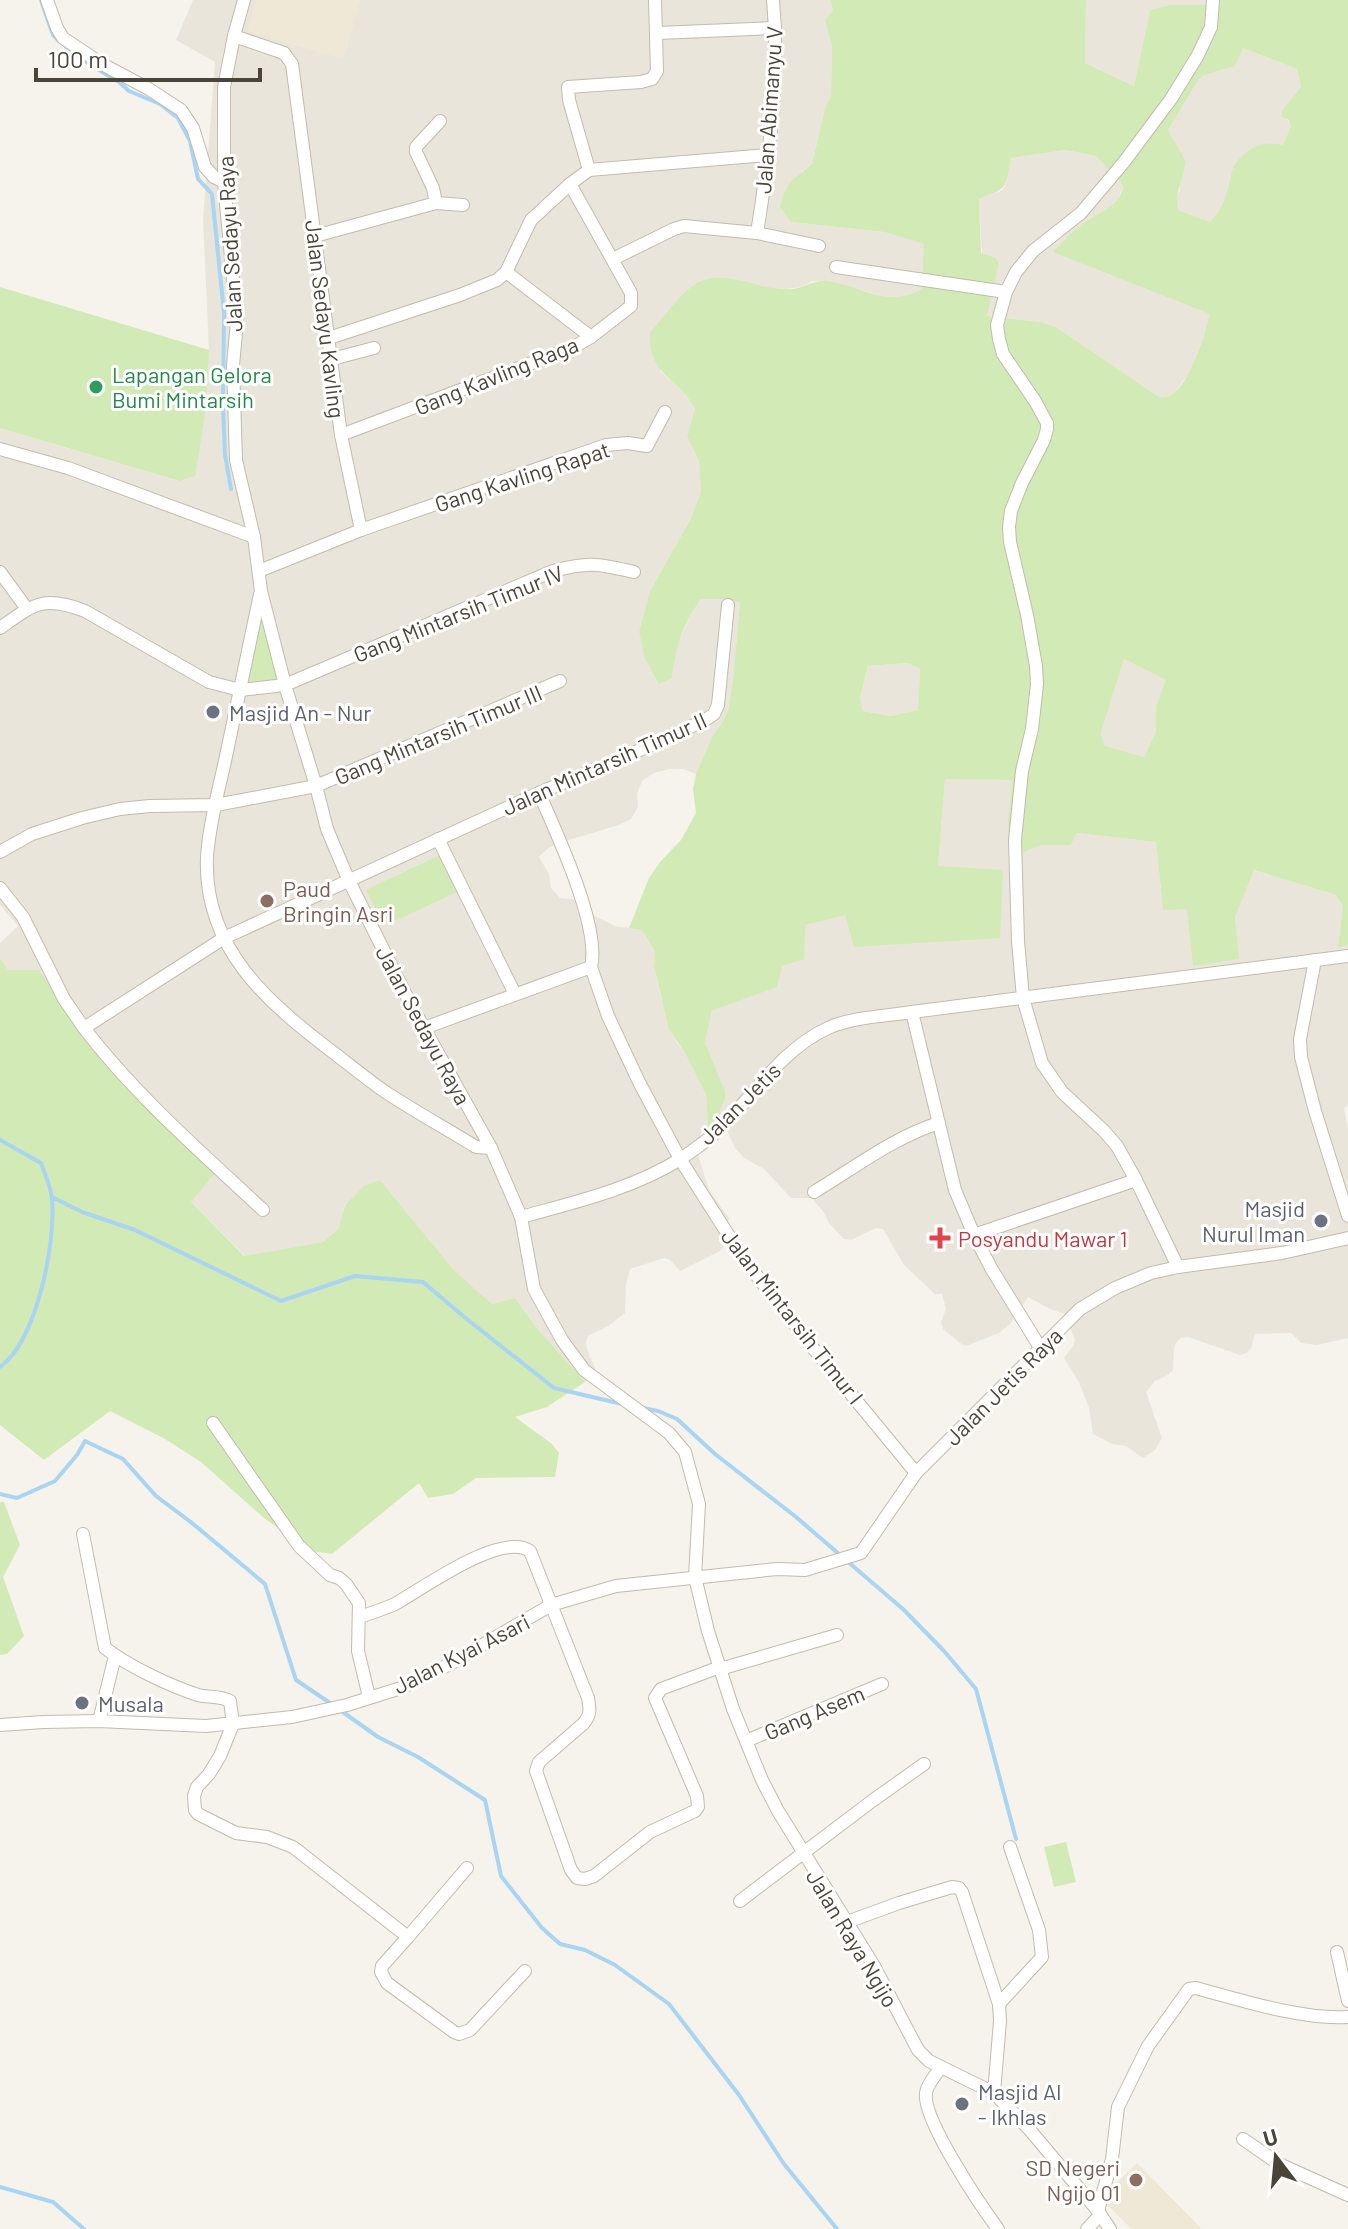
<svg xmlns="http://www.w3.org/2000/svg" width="1348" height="2229" font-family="Barlow,sans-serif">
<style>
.residential{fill:#eae5da}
.education{fill:#efe8d6}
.green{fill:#d2eab5;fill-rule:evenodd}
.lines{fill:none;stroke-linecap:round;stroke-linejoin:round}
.stream{stroke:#a9d4f2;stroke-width:4}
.minor-casing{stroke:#c2bbae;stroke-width:14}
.minor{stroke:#fff;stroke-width:12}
.leisure-dot{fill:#2e9e5b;stroke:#fff;stroke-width:3}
.worship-dot{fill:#6b7280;stroke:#fff;stroke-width:3}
.education-dot{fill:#8d6e63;stroke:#fff;stroke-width:3}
.health-dot{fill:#e0444e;stroke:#fff;stroke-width:3}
.labels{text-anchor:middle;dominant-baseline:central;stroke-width:6;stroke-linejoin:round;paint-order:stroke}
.street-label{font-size:22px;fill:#4b4439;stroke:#fff}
.leisure-label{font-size:22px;fill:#27864d;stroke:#fff;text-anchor:start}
.worship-label{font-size:22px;fill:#5b616d;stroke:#fff;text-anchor:start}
.education-label{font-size:22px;fill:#785e54;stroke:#fff;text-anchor:start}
.health-label{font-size:22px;fill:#be3a42;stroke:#fff;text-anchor:start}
</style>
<rect width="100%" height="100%" fill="#f6f3ec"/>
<g class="residential">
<path d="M193 0H830L833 10 825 20 832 47 831 95 825 108 812 164 801 172 792 222 884 232 925 244 922 290 910 296 896 298 882 296 828 281H813L800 287 787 289 772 288 730 279 660 371 690 397 696 409 687 437 699 461 701 492 690 520 650 591 639 631 672 678 676 647 693 609 701 598 728 599 740 603 733 680 728 710 722 723 713 735 696 774 683 769H669L654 773 642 781 637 794 638 807 631 819 619 825 562 842 548 848 539 857 549 874 551 888 560 898 573 899 589 913 615 926 642 930 655 952 654 967 660 995 677 1043 685 1053 706 1095 708 1124 701 1132 698 1155 709 1190 729 1218 725 1245 720 1251 680 1271 670 1260 664 1258 630 1269 626 1284 625 1313 608 1326 588 1336 586 1342 587 1349 595 1368 585 1382 535 1326 515 1298 492 1304 454 1270 380 1180 345 1204 338 1229 323 1242 245 1256 191 1202 214 1173 140 1102 95 1048 8 970 0 958V943L18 926 0 905V428L178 481 209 350 203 220 215 62 176 40Z"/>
<path d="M1086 0H1210L1207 5H1170L1150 10 1134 86 1085 63Z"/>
<path d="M1243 48 1297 69 1301 87 1282 110 1291 126 1283 145 1231 173 1225 200 1219 212 1210 222 1178 210 1177 196 1180 190 1168 130 1199 79 1204 74 1224 69Z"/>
<path d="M1065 150 1096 156 1120 181 1123 187 1118 199 1108 208 1082 223 1211 314 1192 369 1172 396 1165 399 1159 397 1056 327 1041 322 986 316 999 263 995 257 982 253 979 199 1001 191 1005 186 1011 158Z"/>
<path d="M1124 659 1167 680 1156 706V732L1144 757 1105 747 1101 733Z"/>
<path d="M908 663 920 669 918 710 890 716 863 711 860 698 868 666Z"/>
<path d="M945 778 1012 780 1008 821 1009 842 1041 845H1071L1077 833 1156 842 1163 909 1187 908 1238 959 1235 917 1253 870 1336 895 1343 906 1338 946 1348 945V1105L1344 1108 1348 1129V1338L1317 1345 1301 1343 1291 1333 1255 1334 1251 1348 1247 1353 1240 1355 1188 1337 1181 1338 1176 1343 1174 1349 1173 1370 1168 1375 1155 1381 1146 1392 1162 1438 1155 1450 1143 1458 1126 1446 1112 1444 1093 1434 1089 1408 1079 1382 1064 1358 1073 1346 1075 1340 1065 1314 1050 1309 1028 1297 1010 1324 999 1333 966 1346 960 1343 943 1329 941 1322 946 1309 942 1294H935L904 1265 883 1229 876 1228 851 1240 844 1239 829 1223 823 1211 811 1198H791L764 1169 744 1158 735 1148 719 1113 725 1099 705 1043 712 1011 776 987 782 965 804 925 845 914 854 946 938 866Z"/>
</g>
<g class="education">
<path d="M257 0H360L344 59 247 32Z"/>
<path d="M1137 2163 1202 2229H1131L1101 2198Z"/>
</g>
<g class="green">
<path d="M830 0H1086L1085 63 1134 86 1150 10 1170 5H1207L1210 0H1348V945L1338 947 1343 906 1336 895 1254 870 1235 917 1239 959 1193 966 1187 909 1163 910 1156 842 1077 833 1071 845H1041L1024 852 1009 843 1008 821 1012 780 945 779 938 866 1003 870 1000 938 854 947 845 915 805 925 804 959 782 966 777 987 712 1011 705 1043 725 1092V1099L719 1113 722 1120 701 1132 708 1123 706 1095 685 1053 669 1029 654 967 655 952 642 930 629 928 649 878 660 862 681 840 696 813 693 789 696 774 713 735 722 723 728 710 733 680 740 603 728 599H701C682 624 676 647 672 678L659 684 645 659 639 631 650 591 690 520 701 492 699 461 687 437 695 409C681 378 648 377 650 333 663 318 683 289 701 281 724 271 751 285 774 288 782 289 790 290 798 288 809 285 816 280 828 281 861 286 889 309 922 289L924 244 884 232 791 222 780 207 784 193 791 181 812 164 825 108 831 95 832 47 825 20 833 10ZM1243 48 1297 69 1301 87 1282 110V117L1288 119 1291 126 1283 145C1272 143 1263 142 1253 148 1227 163 1233 177 1224 201 1221 209 1216 215 1210 222L1178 210 1177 196 1186 162 1168 130 1199 79 1204 75 1235 66ZM1065 150 1096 156 1120 181 1123 187C1119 208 1095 213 1081 225 1071 233 1062 243 1053 252L1210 314C1205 333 1185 405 1159 397L1056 327 1041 322 987 316 999 263 995 257 981 253 979 199C1009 188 1005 188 1011 158ZM1124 659 1166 680 1156 706V732L1144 757 1105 746 1101 733ZM908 663 920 669 918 710 890 716 863 711 860 698 868 666Z"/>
<path d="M0 287 209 350 205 414 195 476 179 481 0 428Z"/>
<path d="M261 603 280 682 245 685Z"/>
<path d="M440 855 457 892 384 926 366 890Z"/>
<path d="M0 958 8 970H39C70 1016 103 1061 140 1102 163 1128 196 1144 215 1173L191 1202 244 1256 323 1242 338 1229 345 1205 364 1186 380 1180 454 1270 492 1304 515 1298 535 1326 585 1382 547 1407 515 1417 552 1444 559 1453 555 1477 476 1478 453 1494 428 1498 419 1483 332 1554 311 1551 264 1518 201 1462 165 1439 110 1411 44 1460 0 1425Z"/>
<path d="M0 1502H4L20 1545 3 1577 24 1636 7 1654 0 1655Z"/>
<path d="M1066 1842 1076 1882 1054 1887 1044 1847Z"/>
</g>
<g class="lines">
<g class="stream">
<path d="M41 0 53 35 59 41"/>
<path d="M66 47 89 64 119 82 129 91 160 104 178 118 190 141 198 179 212 194 224 313 223 405 225 455 231 489"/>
<path d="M0 1140 41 1163C45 1174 51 1187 52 1199 56 1243 37 1340 0 1367"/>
<path d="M52 1197 82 1212 135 1230 281 1301 355 1276 423 1282 463 1316 554 1388 622 1404"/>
<path d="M643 1408 658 1411 677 1419 715 1454 796 1517 904 1610 944 1651 976 1689 1016 1839"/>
<path d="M0 1494 17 1498 55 1481 77 1455 85 1441 123 1459 156 1496 192 1523 265 1584 296 1680 333 1705"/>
<path d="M340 1710 378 1737 418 1757 485 1800 501 1876 542 1928 560 1944 585 1950 615 1965 669 2004 739 2095 784 2164 837 2229"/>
<path d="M0 2187 53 2202 84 2229"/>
</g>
<g class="minor-casing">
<g id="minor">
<path d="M47 0 57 28 63 38 102 64 149 89 181 110 193 128 205 167 214 177 224 182"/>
<path d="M244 0 234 36 224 87V182L237 322 233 365 236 460 254 537 261 591 285 685 316 786 327 829 349 881 409 1001 491 1148 521 1217 534 1289 562 1340 584 1370 669 1433 685 1452 699 1504 695 1577 708 1631 733 1709 762 1780 778 1811 874 1966 918 2050 929 2061 994 2093 1029 2129 1098 2211 1110 2229"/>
<path d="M658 33 775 28"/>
<path d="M234 36 284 53 292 64 341 435 361 530 259 571"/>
<path d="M589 170 569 100 568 87 641 82 652 79 657 71 655 0"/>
<path d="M589 170 767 155"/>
<path d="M436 203 433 188 416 152V147L440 121"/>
<path d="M757 233 819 246"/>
<path d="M315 236 436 203 463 205"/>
<path d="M613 259 674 229 684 226 757 233C769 157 780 77 773 0"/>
<path d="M836 267 1006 292"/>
<path d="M506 272 591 337"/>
<path d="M329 338 460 295 497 280 506 272 531 220 570 184"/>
<path d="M332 359 374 348"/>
<path d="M341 435 572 348 591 337 631 306V293L570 184 589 170"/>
<path d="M0 449 68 468 254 537"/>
<path d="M361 530 606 445 628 443 647 446 665 412"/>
<path d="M0 572 27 609"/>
<path d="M260 594C248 650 236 706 225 761 218 792 209 826 207 857 203 948 268 1003 334 1053 351 1066 369 1081 387 1093 416 1112 447 1129 476 1147L491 1148"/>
<path d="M0 628C34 604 43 595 85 611L209 682 240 690 285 685 553 571C589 561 599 564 634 572"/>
<path d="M539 793C556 832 601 927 591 967"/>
<path d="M438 839 515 994"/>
<path d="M0 852 32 834 82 818 120 809 150 806 216 805 316 786 560 681"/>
<path d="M0 888 23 917 64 999 84 1028 224 938 539 793 629 755 705 720 714 714 718 705 728 605"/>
<path d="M1315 960 1300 1039 1301 1057 1315 1111 1348 1216"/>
<path d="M912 1012 955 1190 974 1235 991 1268 1041 1349"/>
<path d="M84 1028C136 1096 201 1152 263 1210"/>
<path d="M424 1028 591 967 608 1016 639 1082 680 1159 743 1258 813 1348 916 1473"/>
<path d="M1136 1180 1117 1146 1104 1131 1062 1092 1042 1063 1023 998 1018 941 1015 840 1022 771 1032 729 1037 684 1036 666 1027 615 1010 542 1009 527 1011 511 1022 483 1044 440 1047 429V423L1035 401 1003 354 999 339 997 325 1006 292 1016 272 1033 251 1081 213 1124 162 1171 99 1198 55 1211 27 1213 0"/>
<path d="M814 1192C854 1168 894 1137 939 1123"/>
<path d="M521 1217C575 1202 633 1189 682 1158 693 1150 706 1142 716 1132 754 1097 780 1050 828 1028 851 1017 887 1016 912 1012L1348 956"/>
<path d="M974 1235 1136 1180 1178 1267"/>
<path d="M213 1423 299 1546 330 1575 339 1578 346 1584 359 1603 358 1651 369 1697"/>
<path d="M83 1534 105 1648C128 1666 170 1686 198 1695 209 1698 220 1695 230 1701L233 1724 220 1756 209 1774 197 1787 194 1796 195 1810 198 1814 236 1833 267 1837 293 1847 408 1937 382 1966 381 1972 387 1983 454 2032 459 2034 470 2030 525 1971"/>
<path d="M360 1617C371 1613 384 1609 395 1604 422 1589 501 1531 530 1551L588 1698C590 1709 591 1715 583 1724L539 1762 536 1771 571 1870 577 1878 585 1879 594 1876 650 1832 695 1811 698 1807 697 1796 655 1698 661 1689 720 1667"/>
<path d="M720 1669 837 1635"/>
<path d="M99 1721 115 1656"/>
<path d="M0 1725 43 1722 99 1721 206 1726 292 1717 347 1705 401 1688 448 1665 551 1605 616 1586 777 1569 805 1570 861 1553 916 1473 1080 1309 1115 1288 1151 1273 1178 1267 1282 1253 1348 1238"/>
<path d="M746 1741 882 1684"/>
<path d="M740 1901 872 1801 924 1764"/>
<path d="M847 1922 899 1903 952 1887 959 1888 962 1892 999 2004 1000 2021 994 2093"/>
<path d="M408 1937 467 1868"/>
<path d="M1337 1952 1348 2001"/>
<path d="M999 2004 1042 1957 1039 1930 1010 1847"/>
<path d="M941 2067C936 2075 927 2084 926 2093 922 2119 981 2206 998 2229"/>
<path d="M1243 2139 1279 2164 1348 2195"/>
<path d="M1098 2211 1112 2159 1118 2107 1148 2046 1189 1989 1196 1988C1240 2000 1303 2020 1348 2017"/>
<path d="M1087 2229 1100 2215"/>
</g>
</g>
<use href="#minor" class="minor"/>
</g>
<circle class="leisure-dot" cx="96" cy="387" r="8"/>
<g class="worship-dot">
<circle cx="213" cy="712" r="8"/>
<circle cx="1321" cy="1221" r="8"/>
<circle cx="82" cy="1703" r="8"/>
<circle cx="962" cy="2104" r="8"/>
</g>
<g class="education-dot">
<circle cx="267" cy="901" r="8"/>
<circle cx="1136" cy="2180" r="8"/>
</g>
<path class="health-dot" d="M936 1226h8v8h8v8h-8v8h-8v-8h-8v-8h8z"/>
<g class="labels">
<g class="street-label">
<text transform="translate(768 110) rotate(-86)">Jalan Abimanyu V</text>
<text transform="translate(229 244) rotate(-93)">Jalan Sedayu Raya</text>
<text transform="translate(326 319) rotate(83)">Jalan Sedayu Kavling</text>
<text transform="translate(496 375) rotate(-22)">Gang Kavling Raga</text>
<text transform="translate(522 476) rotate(-18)">Gang Kavling Rapat</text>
<text transform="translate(458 613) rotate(-22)">Gang Mintarsih Timur IV</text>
<text transform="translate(438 734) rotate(-23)">Gang Mintarsih Timur III</text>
<text transform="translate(604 763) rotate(-24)">Jalan Mintarsih Timur II</text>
<text transform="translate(424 1025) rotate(62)">Jalan Sedayu Raya</text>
<text transform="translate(739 1103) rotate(-45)">Jalan Jetis</text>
<text transform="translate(793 1316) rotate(52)">Jalan Mintarsih Timur I</text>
<text transform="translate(1003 1386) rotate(-45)">Jalan Jetis Raya</text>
<text transform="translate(461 1653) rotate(-27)">Jalan Kyai Asari</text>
<text transform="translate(814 1712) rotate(-23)">Gang Asem</text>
<text transform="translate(853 1938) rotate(59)">Jalan Raya Ngijo</text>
</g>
<g class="leisure-label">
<text x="112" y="374">Lapangan Gelora<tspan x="112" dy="25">Bumi Mintarsih</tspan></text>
</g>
<g class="worship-label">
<text x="229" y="712">Masjid An - Nur</text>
<text x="1305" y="1208" text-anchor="end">Masjid<tspan x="1305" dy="25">Nurul Iman</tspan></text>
<text x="98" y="1703">Musala</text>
<text x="978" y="2091">Masjid Al<tspan x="978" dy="25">- Ikhlas</tspan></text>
</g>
<g class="education-label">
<text x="283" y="888">Paud<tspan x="283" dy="25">Bringin Asri</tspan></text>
<text x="1120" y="2167" text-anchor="end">SD Negeri<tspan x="1120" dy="25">Ngijo 01</tspan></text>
</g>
<g class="health-label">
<text x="958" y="1238">Posyandu Mawar 1</text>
</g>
</g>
<g transform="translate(1276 2157) rotate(344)" stroke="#ffffff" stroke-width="6" paint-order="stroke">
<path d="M0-6L14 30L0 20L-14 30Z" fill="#4b4439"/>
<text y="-12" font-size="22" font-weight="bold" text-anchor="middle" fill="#4b4439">U</text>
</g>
<path d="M36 68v12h224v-12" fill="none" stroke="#4b4439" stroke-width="4"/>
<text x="48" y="68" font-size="24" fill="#4b4439" stroke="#ffffff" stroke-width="6" paint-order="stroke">100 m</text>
</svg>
